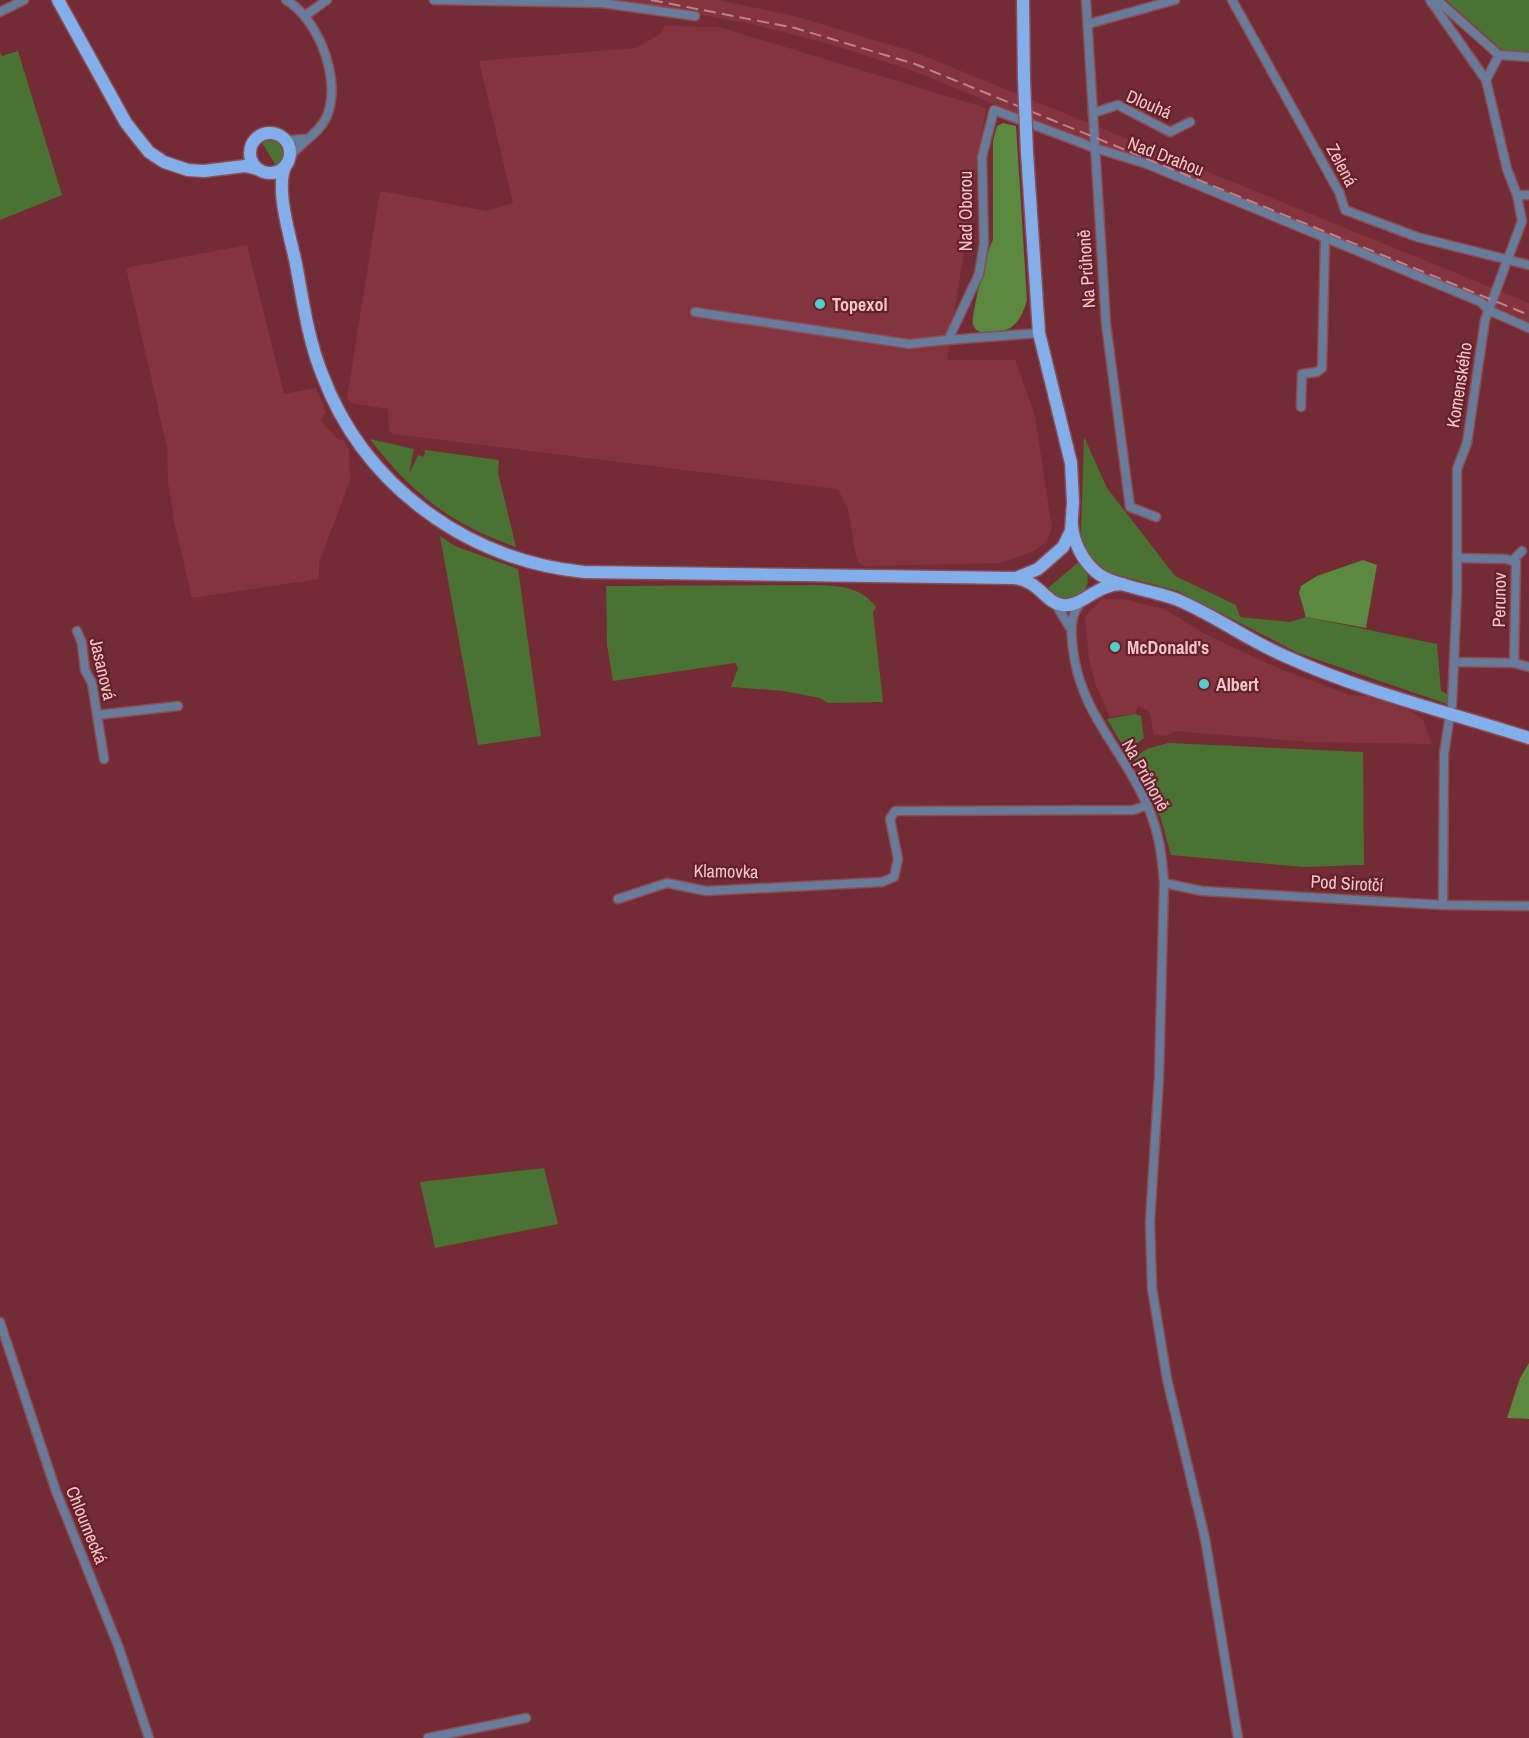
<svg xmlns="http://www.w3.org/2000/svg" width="1529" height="1738" font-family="'Archivo Narrow',sans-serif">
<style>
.built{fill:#83343f}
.green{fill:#4a7233}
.forest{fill:#5b8940}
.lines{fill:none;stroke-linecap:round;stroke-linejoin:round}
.minor-casing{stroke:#8d4b53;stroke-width:11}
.primary-casing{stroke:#8d4b53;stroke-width:15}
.minor{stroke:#667c9a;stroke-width:8}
.primary{stroke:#82afea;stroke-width:12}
.rail{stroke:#bc8489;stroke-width:2;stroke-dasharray:12 6;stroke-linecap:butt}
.primary-bridge-casing{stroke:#8d4b53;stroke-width:15;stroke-linecap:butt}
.primary-bridge{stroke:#82afea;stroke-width:12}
.poi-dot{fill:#52cdcd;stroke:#66202a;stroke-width:2}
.labels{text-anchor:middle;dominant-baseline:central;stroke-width:4.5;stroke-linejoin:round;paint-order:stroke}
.street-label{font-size:18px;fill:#f3c7c9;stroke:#66202a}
.poi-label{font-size:18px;font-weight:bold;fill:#f3c7c9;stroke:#66202a;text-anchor:start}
</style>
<rect width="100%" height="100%" fill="#732c35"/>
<g class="built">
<path d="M596 0H719L798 17 917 53 1529 303V322L911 70 829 44 751 24 681 11Z"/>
<path d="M665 26 719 27 986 108 947 360H1015L1035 416 1052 529 1045 543 1032 552 1001 563 865 566 859 563 856 555 848 509 838 489 393 434 389 431 388 409 351 403 347 398 380 191 487 211 513 203 479 61 636 48 660 34Z"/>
<path d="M247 245 284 394 316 388 326 412 321 421 337 438 344 441 349 450 350 480 319 563V579L192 598 175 525 168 482 167 447 126 268Z"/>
<path d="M1102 599H1123L1164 609 1207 635 1280 669 1350 695 1366 696 1409 710 1423 720 1432 744 1309 742 1175 731 1166 736 1154 734 1149 711 1138 706 1135 714 1110 717 1096 686 1089 660 1085 616Z"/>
</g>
<g class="green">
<path d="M1446 0H1529V52L1503 51Z"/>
<path d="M18 51 62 195 0 220V53L2 56Z"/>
<path d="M271 138 278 141 284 150 282 161 276 166 261 141Z"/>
<path d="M1084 437 1107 488 1175 576 1236 605 1240 617 1290 622 1306 617 1437 644 1441 691 1449 695 1447 704 1298 653 1178 591 1106 572 1094 561 1085 547 1081 534Z"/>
<path d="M370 439 414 449 409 474 418 455 424 457 425 450 499 460 498 473 516 547C452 525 411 493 370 439Z"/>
<path d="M440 536 455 546 518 569 541 736 478 745Z"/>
<path d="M1080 561C1105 590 1064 615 1048 588Z"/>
<path d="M815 585C839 586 860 586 876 607L873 612 883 702 828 703 820 698 784 691 731 687 738 668 735 663 613 681 607 645 606 586Z"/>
<path d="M1135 714 1141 716 1144 738 1135 745 1124 748 1107 719Z"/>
<path d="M1168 743 1363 752 1364 865 1303 867 1171 855 1154 795 1133 758 1147 749Z"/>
<path d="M544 1168 558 1224 435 1248 420 1182Z"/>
</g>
<g class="forest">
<path d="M1003 123 1016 126 1027 300C1024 310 1020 322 1010 328 1001 333 978 338 973 325 970 319 988 246 993 240V141L997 126Z"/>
<path d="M1363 560 1377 565 1366 628 1306 617 1299 593 1301 586 1317 576Z"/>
<path d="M1529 1363V1419L1507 1418 1520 1378Z"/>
</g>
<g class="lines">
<g class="minor-casing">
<g id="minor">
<path d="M286 0C319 19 343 83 326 118 318 135 299 143 289 158"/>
<path d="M434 0 602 3 695 16"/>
<path d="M1086 0 1106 324 1130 507 1156 517"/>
<path d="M1232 0 1339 192 1345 210 1417 237 1529 265"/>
<path d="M1430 0 1486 80"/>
<path d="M1437 0 1499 55 1529 57"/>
<path d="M0 12 24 0"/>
<path d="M306 15 327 0"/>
<path d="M1088 24 1175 0"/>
<path d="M1093 113 1118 105 1170 132 1190 122"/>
<path d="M281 136 290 140 305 139"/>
<path d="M1517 195H1529"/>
<path d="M695 312 909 344 948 340 979 274 984 244 982 157 994 110 1095 148 1147 164 1481 302 1488 310 1529 328"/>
<path d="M948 340 1039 333"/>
<path d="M1301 407 1302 374 1317 372 1322 368 1325 240"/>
<path d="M1457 558 1506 559 1516 562 1514 663"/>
<path d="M1513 560 1522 551"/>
<path d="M1081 602C1069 617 1071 632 1073 650 1081 715 1124 750 1148 807 1159 832 1162 856 1164 883L1159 1077 1150 1222 1152 1288 1167 1379 1205 1538 1238 1738"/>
<path d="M1055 603 1070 628"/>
<path d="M77 631 82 643 85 670 92 683 104 759"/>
<path d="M1455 662 1514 663 1529 667"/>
<path d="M1452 705 1457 591V469L1467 443 1485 320 1522 221 1517 195 1507 169 1486 80 1499 55"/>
<path d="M97 715 178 706"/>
<path d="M1164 883 1202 891 1443 905 1529 906"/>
<path d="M618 899 667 883 706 891 882 882 894 877 898 859 890 819 895 811 1133 810 1148 805"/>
<path d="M1443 905 1444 754 1449 721"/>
<path d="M0 1322 56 1491 119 1648 149 1738"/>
<path d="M428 1738 526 1718"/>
</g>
</g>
<g class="primary-casing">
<g id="primary">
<path d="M58 0 126 123 149 152 164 162 188 170 204 171 245 166 258 169"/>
<path d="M1023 0 1024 80"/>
<circle cx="270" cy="153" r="20"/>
<path d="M286 165C274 187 291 239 296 264 303 301 308 339 322 374 364 486 467 560 584 572L1014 578C1040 581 1044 602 1062 605 1082 608 1095 584 1123 584"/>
<path d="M1072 525C1073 542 1083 561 1096 572 1112 586 1156 591 1178 600 1216 616 1249 641 1287 657 1364 692 1448 712 1529 738"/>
<path d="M1016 578 1038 569 1063 547 1071 531 1073 502 1071 463 1039 333 1027 153"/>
</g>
</g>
<use href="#minor" class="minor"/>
<use href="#primary" class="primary"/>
<path class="rail" d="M651 0 795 28 915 64 1529 315"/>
<g class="primary-bridge-casing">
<path id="primary-bridge" d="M1024 80 1027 153"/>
</g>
<use href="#primary-bridge" class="primary-bridge"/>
</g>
<g class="poi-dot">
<circle cx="820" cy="304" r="6"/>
<circle cx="1115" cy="647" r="6"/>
<circle cx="1204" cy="684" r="6"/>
</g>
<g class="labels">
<g class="street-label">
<text transform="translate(1149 104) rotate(23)">Dlouhá</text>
<text transform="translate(1166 156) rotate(21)">Nad Drahou</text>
<text transform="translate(1342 165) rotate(62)">Zelená</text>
<text transform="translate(965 211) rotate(-90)">Nad Oborou</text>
<text transform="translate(1086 269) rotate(-94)">Na Průhoně</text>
<text transform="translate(1459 385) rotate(-81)">Komenského</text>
<text transform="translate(1499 600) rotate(-89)">Perunov</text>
<text transform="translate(103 669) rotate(77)">Jasanová</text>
<text transform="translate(1146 775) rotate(61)">Na Průhoně</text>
<text transform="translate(726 871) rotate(1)">Klamovka</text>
<text transform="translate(1347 883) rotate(3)">Pod Sirotčí</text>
<text transform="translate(87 1525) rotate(68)">Chloumecká</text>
</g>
<g class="poi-label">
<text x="832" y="304">Topexol</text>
<text x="1127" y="647">McDonald's</text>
<text x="1216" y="684">Albert</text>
</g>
</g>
</svg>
